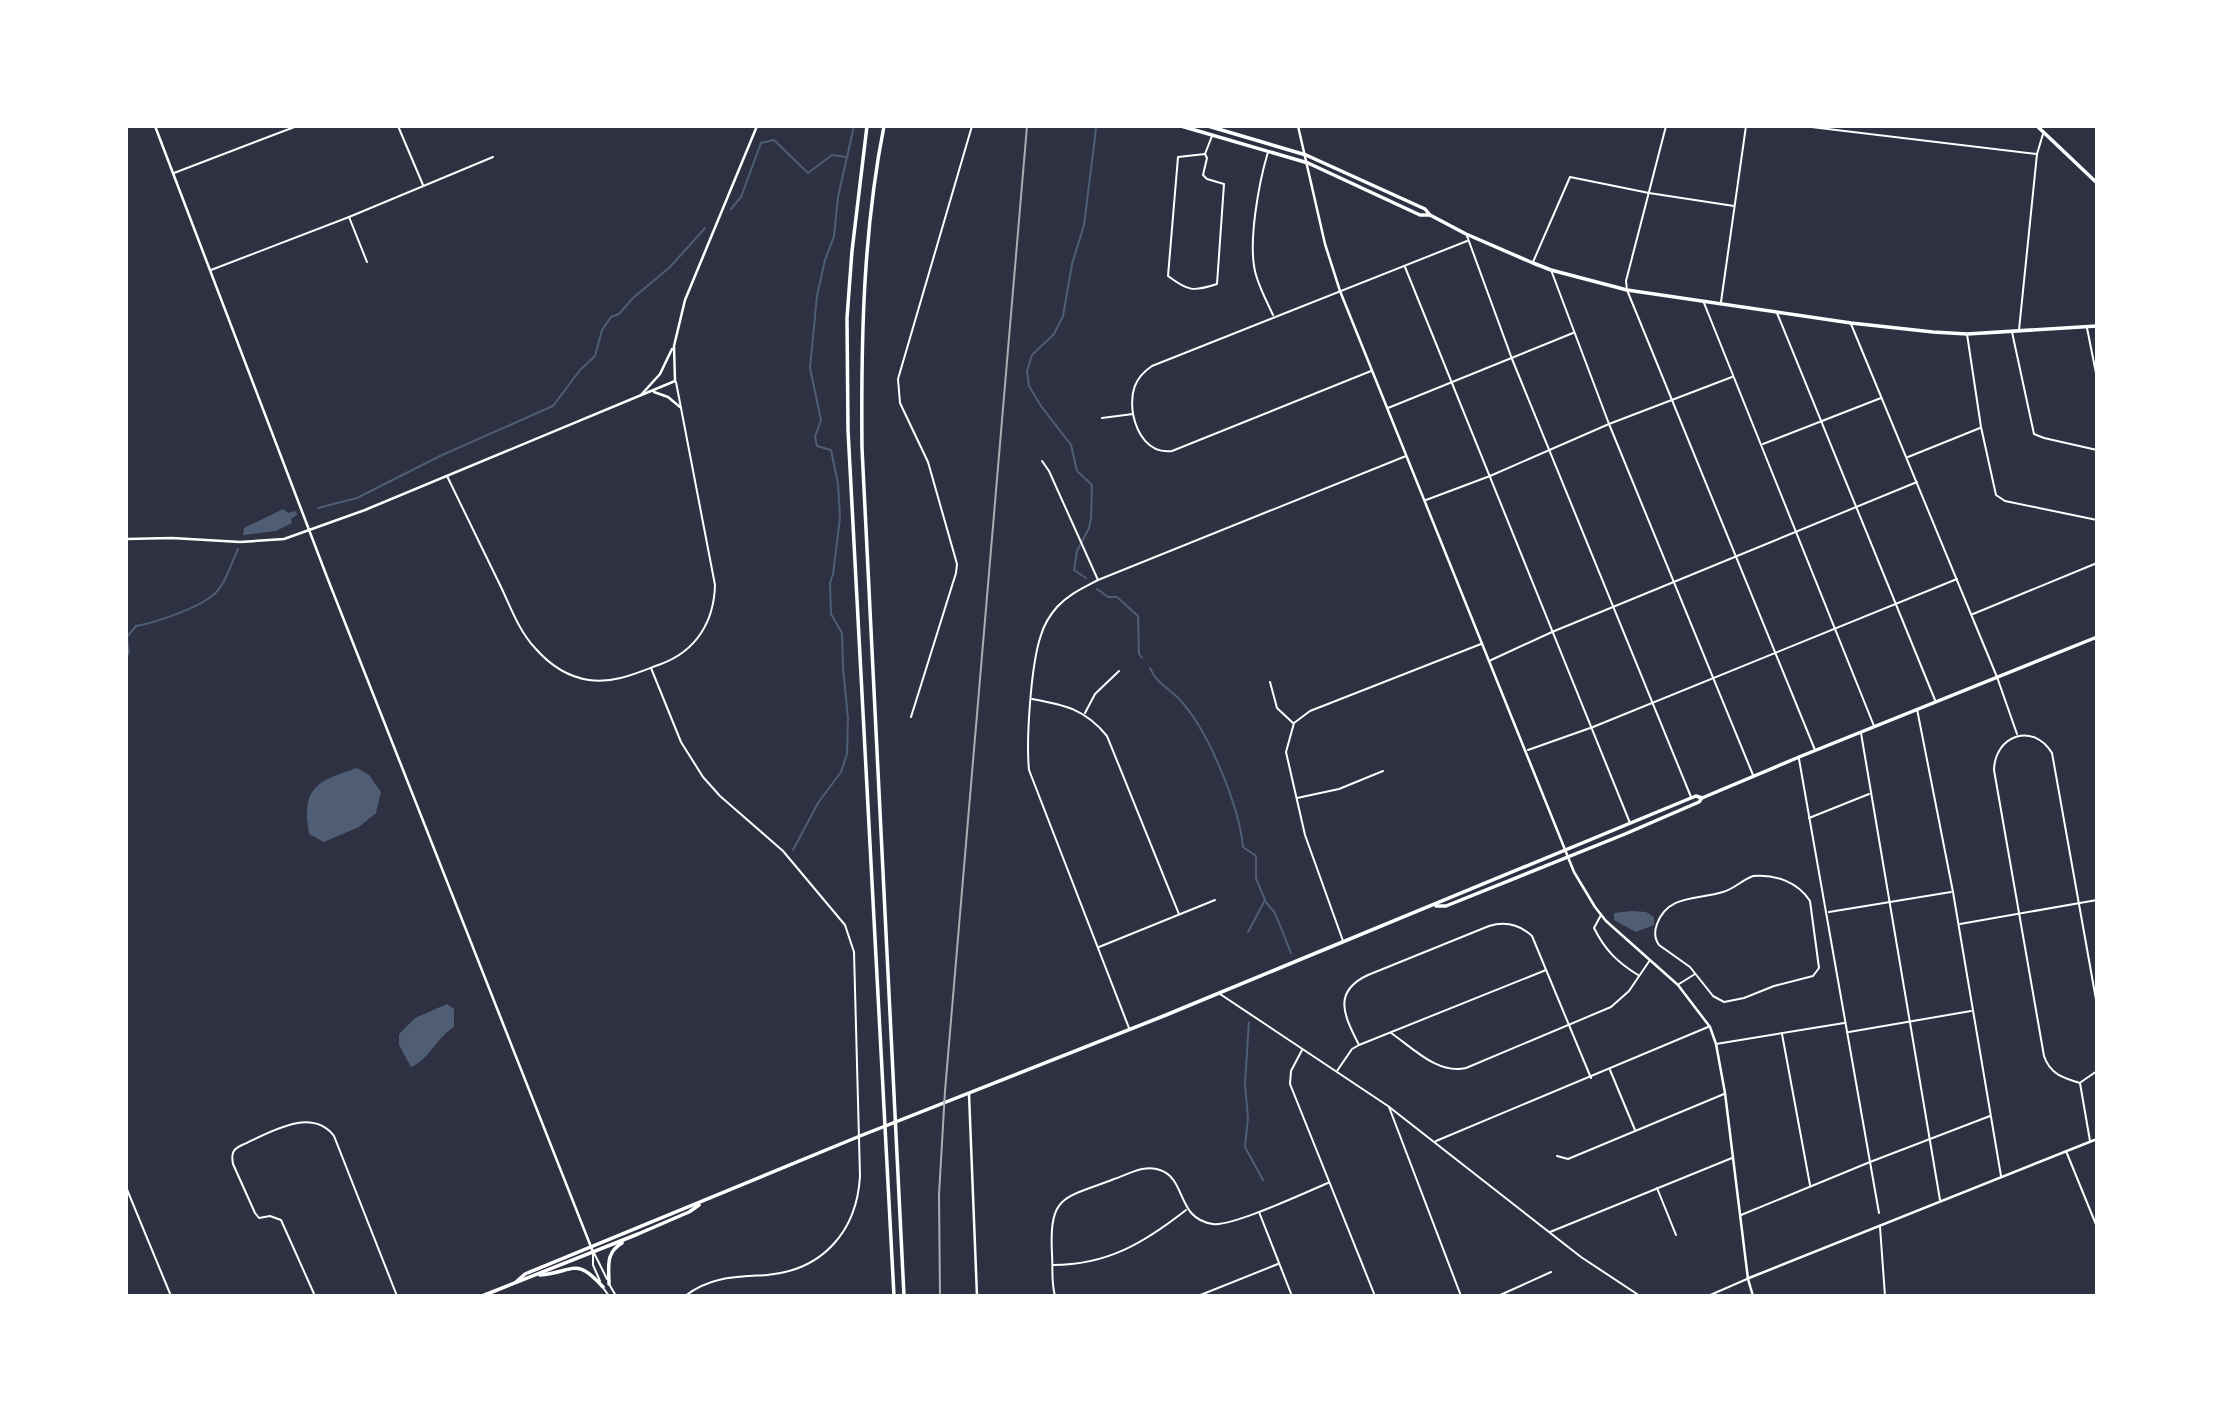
<svg xmlns="http://www.w3.org/2000/svg" width="2223" height="1422" font-family="Commissioner,sans-serif">
<style>
.water{fill:#4f5d75}
.lines{fill:none;stroke-linecap:round;stroke-linejoin:round}
.stream{stroke:#4f5d75;stroke-width:2}
.minor{stroke:#fff;stroke-width:2}
.tertiary{stroke:#fff;stroke-width:2.5}
.secondary{stroke:#fff;stroke-width:2.5}
.primary{stroke:#fff;stroke-width:3.5}
.trunk{stroke:#fff;stroke-width:3.5}
.motorway{stroke:#fff;stroke-width:3.5}
.rail{stroke:#abadb3;stroke-width:2}
</style>
<rect width="100%" height="100%" fill="#2d3142"/>
<g class="water">
<path d="M283 509 288 513 296 511 297 515 291 519 292 523 276 531 243 535 244 528Z"/>
<path d="M357 768 369 775 381 792 376 813 359 827 324 842 309 834C301 788 316 781 357 768Z"/>
<path d="M1632 911 1646 912 1654 917V925L1636 932 1614 920V913Z"/>
<path d="M447 1004 454 1009V1027C437 1037 430 1059 411 1067L399 1045V1034L415 1018Z"/>
</g>
<g class="lines">
<g class="stream">
<path d="M731 209 741 197 761 143 774 140 808 173 832 155 847 157"/>
<path d="M318 508 357 498 440 456 553 406 580 370 595 356 602 330 611 317 619 314 633 298 670 267 705 228"/>
<path d="M1086 578 1074 570 1077 551 1089 528 1091 518 1092 485 1077 471 1071 445 1041 406 1029 386 1027 371 1032 355 1054 334 1063 316 1072 264 1084 225 1096 129 1094 126"/>
<path d="M1097 589 1108 597H1117L1138 616 1139 654 1142 658"/>
<path d="M126 657 129 653 127 637 136 626C155 623 197 608 212 596 225 586 231 564 238 549"/>
<path d="M1150 668C1156 683 1169 688 1179 699 1208 729 1239 806 1243 847L1256 856V878L1265 900 1248 932"/>
<path d="M793 850 818 803 841 772 847 754 848 718 843 668 842 633 831 614 830 583 833 574 840 518 838 484 831 450 817 446 815 437 821 420 810 368 817 296 825 260 834 236 838 197 854 126"/>
<path d="M1265 901 1275 913 1291 953"/>
<path d="M1249 1022 1245 1084 1248 1118 1245 1147 1263 1180"/>
</g>
<g class="minor">
<path d="M398 126 423 185"/>
<path d="M1666 126 1626 281 1627 290 1815 750"/>
<path d="M1803 126 2037 154"/>
<path d="M1268 152C1259 182 1247 245 1256 275 1260 289 1267 302 1273 315"/>
<path d="M1205 154 1178 157 1168 276C1188 291 1193 292 1217 284L1224 184 1207 179 1203 175 1207 158 1205 154 1212 136"/>
<path d="M174 173 297 126"/>
<path d="M349 217 367 262"/>
<path d="M1467 236 1512 359 1691 797"/>
<path d="M1533 262 1570 177 1649 193 1734 206"/>
<path d="M1405 267 1630 823"/>
<path d="M211 270 349 217 493 157"/>
<path d="M1551 270 1609 424 1753 775"/>
<path d="M1721 302 1746 126"/>
<path d="M1704 303 1874 726"/>
<path d="M1777 313 1935 700"/>
<path d="M1851 324 1997 677 2017 734"/>
<path d="M2087 328 2097 378"/>
<path d="M2019 330 2037 154 2043 134"/>
<path d="M2012 332 2034 434 2044 438 2097 450"/>
<path d="M1967 334 1981 427 1996 495 2005 501 2097 520"/>
<path d="M1388 408 1573 333"/>
<path d="M1133 414C1130 393 1134 378 1152 366L1467 241"/>
<path d="M1102 418 1133 414C1137 434 1149 454 1172 451L1371 371"/>
<path d="M1763 444 1881 398"/>
<path d="M1908 457 1980 428"/>
<path d="M1042 461 1049 471 1098 580"/>
<path d="M447 476C465 513 483 550 501 587 511 608 519 631 535 648 549 664 568 677 589 680 614 684 639 672 661 664 696 651 714 622 715 585L676 382"/>
<path d="M1426 500 1490 476 1609 424 1732 377"/>
<path d="M1973 614 2097 563"/>
<path d="M1489 661 1552 632 1917 482"/>
<path d="M651 668 681 742 703 777 720 796 783 851 845 925 854 952 860 1176C857 1231 823 1270 767 1275 736 1277 711 1276 685 1296"/>
<path d="M1270 682 1277 708 1293 723"/>
<path d="M1032 699C1065 705 1085 709 1107 736L1179 914"/>
<path d="M1917 709 1953 892 2001 1176"/>
<path d="M1085 713 1095 694 1119 671"/>
<path d="M911 717 956 573 957 564 928 462 900 403 898 379 972 126"/>
<path d="M1861 733 1940 1200"/>
<path d="M1528 750 1593 727 1957 579"/>
<path d="M1799 759 1879 1213"/>
<path d="M1297 798 1339 789 1383 771"/>
<path d="M1809 818 1869 794"/>
<path d="M1753 876C1775 874 1798 882 1810 901L1819 968 1813 976 1774 986 1744 998 1724 1002 1713 996 1690 967 1659 945C1654 938 1654 932 1657 924 1668 894 1698 900 1723 892 1734 889 1742 880 1753 876Z"/>
<path d="M1829 912 1951 892"/>
<path d="M1601 915 1594 928C1605 950 1617 962 1638 975"/>
<path d="M1960 924 2097 900"/>
<path d="M1343 941 1305 835 1286 752 1294 723 1310 711 1481 644"/>
<path d="M1099 947 1215 900"/>
<path d="M1679 984 1695 974"/>
<path d="M1220 994 1388 1106 1581 1257 1640 1296"/>
<path d="M1129 1028 1029 770C1026 739 1031 664 1041 635 1044 625 1050 615 1057 607 1069 594 1083 588 1098 580L1406 456"/>
<path d="M1849 1032 1971 1011"/>
<path d="M1391 1033C1413 1048 1438 1075 1466 1068L1611 1007 1629 991 1650 960"/>
<path d="M1782 1034 1810 1185"/>
<path d="M1716 1044 1844 1023"/>
<path d="M1359 1045 1546 970"/>
<path d="M1302 1050 1291 1071 1290 1084 1375 1296"/>
<path d="M1610 1070 1635 1130"/>
<path d="M1337 1071 1352 1049 1359 1045C1345 1017 1331 992 1368 975L1489 926C1505 921 1519 924 1532 936L1591 1078"/>
<path d="M2081 1082 2097 1071"/>
<path d="M1389 1107 1461 1296"/>
<path d="M1436 1141 1708 1027"/>
<path d="M2090 1141 2080 1083C2063 1078 2050 1074 2044 1056L1994 770C1995 735 2033 722 2052 753L2097 1005"/>
<path d="M2066 1151 2097 1227"/>
<path d="M1557 1156 1568 1159 1724 1094"/>
<path d="M126 1187 171 1296"/>
<path d="M1657 1188 1676 1235"/>
<path d="M1259 1212 1292 1296"/>
<path d="M1741 1215 1870 1162 1990 1116"/>
<path d="M1880 1227 1885 1296"/>
<path d="M1550 1232 1732 1158"/>
<path d="M593 1253V1265L600 1281"/>
<path d="M594 1253 607 1279"/>
<path d="M1053 1265C1107 1265 1144 1243 1186 1210"/>
<path d="M609 1284 616 1296"/>
<path d="M604 1289 609 1296"/>
<path d="M315 1296 281 1220 270 1216 259 1218 255 1213 233 1164C231 1153 233 1149 242 1145 269 1133 311 1106 334 1136L397 1296"/>
<path d="M1055 1296C1051 1282 1053 1268 1052 1254 1049 1193 1064 1199 1114 1179 1129 1174 1145 1164 1160 1170 1187 1179 1176 1219 1213 1224 1232 1227 1306 1192 1328 1183"/>
<path d="M1198 1296 1278 1264"/>
<path d="M1498 1296 1551 1272"/>
<path d="M1708 1296 1747 1279"/>
</g>
<g class="tertiary">
<path d="M1298 126 1325 244 1340 291 1574 872 1595 907 1606 921 1678 985 1710 1027 1716 1044 1725 1093 1748 1279 1753 1296"/>
<path d="M654 392 668 397 680 407"/>
<path d="M641 395 660 374 672 349"/>
<path d="M126 539 172 538 240 542 284 539 365 510 675 381 674 346 685 300 757 126"/>
<path d="M969 1094 977 1296"/>
<path d="M1749 1278 2097 1139"/>
</g>
<path class="secondary" d="M155 126 327 577 593 1252"/>
<g class="primary">
<path d="M1436 906H1446L1625 834 1699 802 1702 798 1799 757 2097 637"/>
<path d="M540 1275C575 1272 575 1256 603 1287"/>
<path d="M516 1282 525 1274 860 1136 1166 1015 1691 798 1696 796 1702 798"/>
<path d="M609 1284C609 1267 605 1253 622 1243"/>
<path d="M482 1296 638 1234 689 1212 699 1205"/>
</g>
<g class="trunk">
<path d="M1181 126 1308 163 1420 215H1430"/>
<path d="M1208 126 1306 155 1425 209 1430 215 1466 234 1533 263 1551 270 1627 290 1851 323 1933 332 1967 334 2097 326"/>
<path d="M2037 126 2097 183"/>
</g>
<g class="motorway">
<path d="M867 126 852 251 847 318 848 430 894 1296"/>
<path d="M884 126C863 232 861 340 862 448L904 1296"/>
</g>
<path class="rail" d="M940 1296 939 1195 945 1091 1027 126"/>
</g>
<rect width="2223" height="1422" fill="none" stroke="#ffffff" stroke-width="256"/>
</svg>
